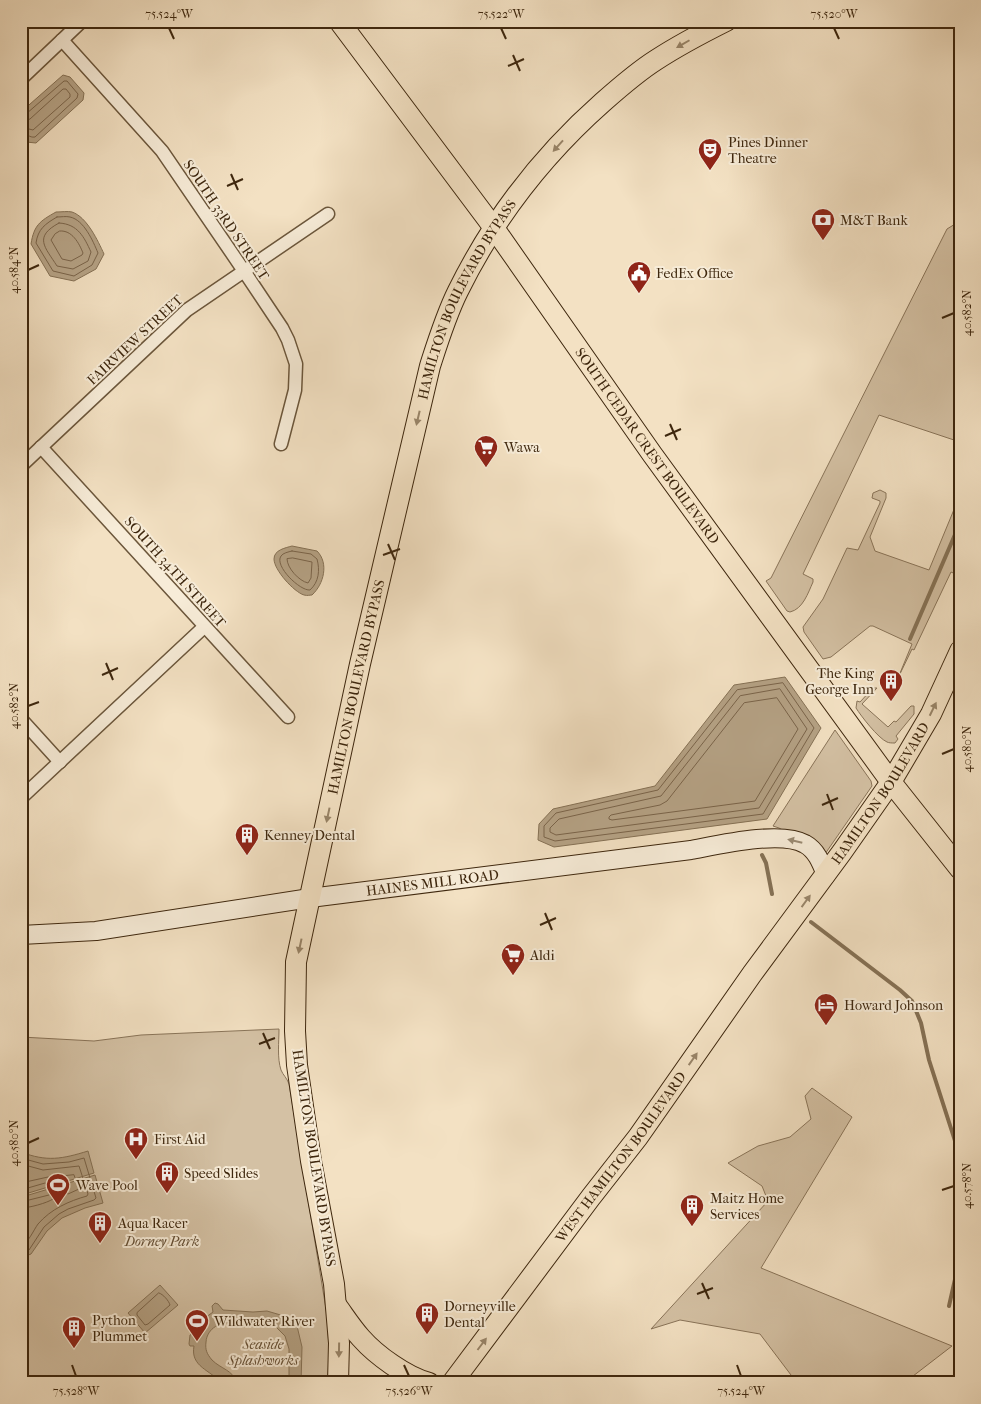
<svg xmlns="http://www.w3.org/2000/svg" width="981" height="1404" font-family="'IM FELL French Canon',serif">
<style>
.green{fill:#d4c1a4;stroke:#897459}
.water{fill:#b5a285;stroke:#857155}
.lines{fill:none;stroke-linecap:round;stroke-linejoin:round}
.shore{stroke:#7a644a;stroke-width:1}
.stream{stroke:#857155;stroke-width:4}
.street-casing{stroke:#6b563b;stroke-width:15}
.secondary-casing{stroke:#3e270e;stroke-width:20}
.primary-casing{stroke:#3e270e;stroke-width:22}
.street{stroke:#f7ecd8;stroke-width:12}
.secondary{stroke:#f7ecd8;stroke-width:18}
.primary{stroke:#f3e1c3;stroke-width:20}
.oneway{fill:#988468}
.oneway2{fill:#9a8a73}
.ticks{fill:none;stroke:#3e270e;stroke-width:2}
.labels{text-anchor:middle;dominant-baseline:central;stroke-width:4;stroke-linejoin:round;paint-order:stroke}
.poi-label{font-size:14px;fill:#3e270e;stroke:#f7ecd8;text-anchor:start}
.street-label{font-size:14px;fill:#3e270e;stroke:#f7ecd8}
.park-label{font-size:14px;font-style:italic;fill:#644e34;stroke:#f7ecd8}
.neatline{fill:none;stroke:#3e270e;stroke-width:2}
.ticks-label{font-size:12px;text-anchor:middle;fill:#3e270e}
</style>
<rect width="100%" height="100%" fill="#f3e1c3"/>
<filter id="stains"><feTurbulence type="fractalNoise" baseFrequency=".004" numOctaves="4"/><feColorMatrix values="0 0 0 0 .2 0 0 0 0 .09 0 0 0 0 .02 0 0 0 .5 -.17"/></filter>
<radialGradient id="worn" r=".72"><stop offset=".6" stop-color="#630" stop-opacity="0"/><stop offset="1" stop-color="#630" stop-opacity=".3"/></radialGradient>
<g class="green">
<path d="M960 221V224L957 228 960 234V442L879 415 803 574 813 579V582C808 593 803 609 790 612L787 611 766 581 771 578 947 229Z"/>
<path d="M880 490 886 493V498L870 537 875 551 929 570 960 495V576L951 572 914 650 912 649 898 678 912 644 873 626H870L831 657 823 659 804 632 803 627 823 599 847 548 858 550 880 503V501L872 498 873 493Z"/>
<path d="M873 688H877L862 704 888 727 894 721 896 722 911 706H914V714L896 736 898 739 895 743C892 743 889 743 887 742 878 738 861 716 856 708L857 701 860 702Z"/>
<path d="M835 730 871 781 872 786 825 854 779 828 773 826Z"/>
<path d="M279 1029C279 1042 277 1058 281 1070 283 1075 287 1078 289 1084L327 1315 329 1349 328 1383H21V1037L94 1041 141 1035Z"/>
<path d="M812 1088 852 1117 761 1268 952 1346 904 1383H795L791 1375 760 1334 680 1320 651 1329 768 1201 762 1186 728 1163 758 1146 790 1137 811 1119 805 1096Z"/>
</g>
<g class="water">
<path d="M63 75 70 77 84 93 83 100 36 143 26 142 21 136V112Z"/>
<path d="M56 212C61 212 68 211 72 212 87 217 98 241 104 254L96 269 74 281 50 276 31 244C34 225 40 221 56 212Z"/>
<path d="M292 546 317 551C329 563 324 584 312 595 309 595 308 596 304 595 294 592 274 570 274 559 274 550 285 548 292 546Z"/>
<path d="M785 677 821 728 767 819 554 847 538 840 539 824 553 809 655 786 734 685Z"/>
<path d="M88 1151 94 1173 22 1195V1197L95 1175 103 1203 85 1208 62 1218 47 1231 31 1254 21 1258V1152C47 1162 62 1159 88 1151Z"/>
<path d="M160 1285 178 1305 145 1333 128 1313Z"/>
<path d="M215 1303 218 1304 223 1310 253 1312 267 1311 284 1316 293 1321 297 1326 302 1347 301 1383H289V1349L285 1336 273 1324C265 1325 257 1326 249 1326 244 1326 240 1324 234 1323 221 1321 207 1328 206 1342 205 1350 207 1354 212 1360 221 1369 233 1370 237 1383H221C211 1370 190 1367 194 1346H190L189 1344 190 1335 194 1333 198 1323 213 1312 212 1306Z"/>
</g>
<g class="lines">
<g class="shore">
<path d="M21 116 26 114 64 81H67L78 94 77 98 35 137C29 138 27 133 21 133"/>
<path d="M21 122 30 119 63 89H66L70 94V97L33 130 21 127"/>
<path d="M57 217C61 217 66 216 70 217 84 220 93 241 98 253L92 265 74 276 53 271 36 243C38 229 45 224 57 217Z"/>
<path d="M59 223C78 224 84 237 91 252L88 261 73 269 57 266C45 247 33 237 59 223Z"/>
<path d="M60 231C72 230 79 243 83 253L82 255 71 261 62 259 51 240 55 234Z"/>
<path d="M292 551 311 554 317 559C320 570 319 582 310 590 300 591 274 566 281 556 283 553 288 552 292 551Z"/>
<path d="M293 558 312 562 311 578 308 583C299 581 287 568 287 559Z"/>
<path d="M783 683 814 728 763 814 555 841 544 837V826L556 813 658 790 737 690Z"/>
<path d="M780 689 807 729 759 808 556 835 550 832V828L559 819 661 796 740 696Z"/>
<path d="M777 698 798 729 755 801 612 820 609 819V817L611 815 660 805 667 801 744 703Z"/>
<path d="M21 1158 43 1164 69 1162 84 1158 96 1198 94 1200 68 1209 59 1214 44 1227 29 1250 21 1252"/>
<path d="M21 1164 43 1170 79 1166 88 1194 87 1196C69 1201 51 1209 38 1224 33 1231 29 1242 21 1246"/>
<path d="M74 1175 79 1189 68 1194 66 1193 64 1178 65 1176Z"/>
<path d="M21 1183 48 1177C58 1180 63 1192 53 1199 47 1203 29 1208 21 1208"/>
<path d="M21 1190 45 1183 50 1184C53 1188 53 1192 49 1195L21 1202"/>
<path d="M159 1293C163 1294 169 1301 170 1305L148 1324 145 1325 137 1315V1313Z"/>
</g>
<g class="stream">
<path d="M959 227 960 228"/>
<path d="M910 639 960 523"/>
<path d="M762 855 766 863 772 894"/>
<path d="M811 922 900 990 912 1001 921 1023 929 1060 956 1144"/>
<path d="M949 1306 960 1257"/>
</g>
<g class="street-casing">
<g id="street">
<path d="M62 40 162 151 244 271 282 328 288 340 296 364 295 390 281 444"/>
<path d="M21 79 82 21"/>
<path d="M41 447 288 717"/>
<path d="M21 466 187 310 328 214"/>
<path d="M21 719 60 762"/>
<path d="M21 798 204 627"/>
</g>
</g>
<g class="secondary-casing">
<g id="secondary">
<path id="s1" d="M21 935 96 931 310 898 691 850C718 845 781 830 805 844 816 850 821 862 826 875"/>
</g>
</g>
<g class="primary-casing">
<g id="primary">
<path id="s2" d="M339 21 494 228 652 454 891 782 960 869"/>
<path d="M337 1306C345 1317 352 1328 361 1338 376 1355 406 1377 429 1383"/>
<path id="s3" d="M338 1383 339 1343 334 1284 311 1161 297 1065 295 1031 296 962 360 664 430 366C438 341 446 315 458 291 493 220 543 155 603 102 620 87 637 72 656 60 679 45 702 33 726 21"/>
<path id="s4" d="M452 1383 591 1197 638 1137 752 974 842 852 891 782 931 714 960 651"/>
</g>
</g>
<use href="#street" class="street"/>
<use href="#secondary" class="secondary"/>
<use href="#primary" class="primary"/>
</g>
<defs><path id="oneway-solid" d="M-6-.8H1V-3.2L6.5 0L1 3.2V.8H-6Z" transform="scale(1.25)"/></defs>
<g class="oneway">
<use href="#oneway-solid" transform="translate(683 44) rotate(150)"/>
<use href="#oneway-solid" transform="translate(558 146) rotate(132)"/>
<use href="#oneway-solid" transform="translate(418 418) rotate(103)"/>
<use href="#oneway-solid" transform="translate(933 709) rotate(-64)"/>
<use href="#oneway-solid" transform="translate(328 815) rotate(102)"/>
<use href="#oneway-solid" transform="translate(806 901) rotate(-54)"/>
<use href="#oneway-solid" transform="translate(300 946) rotate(102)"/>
<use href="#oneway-solid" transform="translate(693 1059) rotate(-55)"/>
<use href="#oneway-solid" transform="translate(482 1344) rotate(-53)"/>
<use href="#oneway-solid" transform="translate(339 1350) rotate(91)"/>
</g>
<use class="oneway2" href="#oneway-solid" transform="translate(795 841) rotate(-167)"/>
<path class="ticks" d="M169 28 174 39M501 28 506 39M834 28 839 39M513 55 520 71M508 66 524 59M231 174 238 190M227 186 243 179M28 270 39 265M942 318 954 313M670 424 677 440M665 436 681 429M388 544 395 560M383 555 400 549M106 663 113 680M102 675 118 668M28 706 39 702M942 754 954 749M827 794 833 810M822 805 838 798M545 913 552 930M540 925 556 918M263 1033 270 1049M259 1044 275 1038M28 1143 39 1138M942 1190 954 1186M702 1283 709 1299M697 1294 713 1288M72 1365 76 1376M404 1365 409 1376M737 1365 741 1376"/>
<defs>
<g id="theatre-pin" transform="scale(1.25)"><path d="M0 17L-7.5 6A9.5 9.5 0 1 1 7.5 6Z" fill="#8f2418" stroke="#f7ecd8"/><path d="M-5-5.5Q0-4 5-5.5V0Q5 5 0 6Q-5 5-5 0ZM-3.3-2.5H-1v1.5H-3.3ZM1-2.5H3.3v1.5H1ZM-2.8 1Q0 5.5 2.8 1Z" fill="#fff"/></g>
<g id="bank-pin" transform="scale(1.25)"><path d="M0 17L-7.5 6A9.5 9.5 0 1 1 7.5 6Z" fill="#8f2418" stroke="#f7ecd8"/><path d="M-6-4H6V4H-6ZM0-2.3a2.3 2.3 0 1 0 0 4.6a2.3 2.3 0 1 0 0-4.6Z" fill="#fff"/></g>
<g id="civic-pin" transform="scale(1.25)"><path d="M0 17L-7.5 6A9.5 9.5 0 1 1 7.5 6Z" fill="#8f2418" stroke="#f7ecd8"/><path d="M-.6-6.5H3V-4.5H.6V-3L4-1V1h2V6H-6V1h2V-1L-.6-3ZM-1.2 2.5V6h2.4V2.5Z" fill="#fff"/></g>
<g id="supermarket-pin" transform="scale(1.25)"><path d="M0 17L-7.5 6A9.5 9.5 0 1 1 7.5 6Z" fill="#8f2418" stroke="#f7ecd8"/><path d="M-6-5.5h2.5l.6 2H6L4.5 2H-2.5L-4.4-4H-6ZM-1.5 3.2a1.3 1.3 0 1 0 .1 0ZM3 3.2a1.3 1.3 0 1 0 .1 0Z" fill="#fff"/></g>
<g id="building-pin" transform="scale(1.25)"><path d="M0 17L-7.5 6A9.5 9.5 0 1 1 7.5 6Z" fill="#8f2418" stroke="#f7ecd8"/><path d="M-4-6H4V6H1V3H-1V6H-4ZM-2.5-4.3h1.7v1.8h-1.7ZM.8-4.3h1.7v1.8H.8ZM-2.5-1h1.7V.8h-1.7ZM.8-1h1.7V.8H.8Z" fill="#fff"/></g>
<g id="hotel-pin" transform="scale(1.25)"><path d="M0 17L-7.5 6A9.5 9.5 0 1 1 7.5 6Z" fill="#8f2418" stroke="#f7ecd8"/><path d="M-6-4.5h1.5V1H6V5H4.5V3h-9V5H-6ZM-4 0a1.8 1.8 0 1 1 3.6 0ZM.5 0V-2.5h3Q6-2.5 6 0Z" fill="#fff"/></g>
<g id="hospital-pin" transform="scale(1.25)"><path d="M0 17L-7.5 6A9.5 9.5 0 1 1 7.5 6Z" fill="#8f2418" stroke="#f7ecd8"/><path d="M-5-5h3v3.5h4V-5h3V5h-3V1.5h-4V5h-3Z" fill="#fff"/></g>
<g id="stadium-pin" transform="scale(1.25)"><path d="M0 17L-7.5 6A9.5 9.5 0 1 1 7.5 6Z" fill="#8f2418" stroke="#f7ecd8"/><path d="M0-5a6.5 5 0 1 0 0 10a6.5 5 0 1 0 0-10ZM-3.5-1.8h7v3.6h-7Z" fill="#fff"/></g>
</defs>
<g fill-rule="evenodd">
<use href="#theatre-pin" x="710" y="150"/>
<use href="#bank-pin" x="823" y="220"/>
<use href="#civic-pin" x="639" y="273"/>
<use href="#supermarket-pin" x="486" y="447"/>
<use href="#building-pin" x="891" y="681"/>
<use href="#building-pin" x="247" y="835"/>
<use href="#supermarket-pin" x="513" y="955"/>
<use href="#hotel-pin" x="826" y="1005"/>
<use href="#hospital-pin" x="136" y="1139"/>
<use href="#building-pin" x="167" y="1173"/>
<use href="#stadium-pin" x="58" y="1185"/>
<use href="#building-pin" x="692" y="1206"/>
<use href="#building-pin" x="100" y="1223"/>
<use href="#building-pin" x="427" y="1314"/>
<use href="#stadium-pin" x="197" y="1321"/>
<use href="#building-pin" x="74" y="1328"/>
</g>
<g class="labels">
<g class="poi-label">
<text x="728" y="142">Pines Dinner<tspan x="728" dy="16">Theatre</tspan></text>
<text x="840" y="220">M&amp;T Bank</text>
<text x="656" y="273">FedEx Office</text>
<text x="504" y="447">Wawa</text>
<text x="874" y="673" text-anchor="end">The King<tspan x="874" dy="16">George Inn</tspan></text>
<text x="264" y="835">Kenney Dental</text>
<text x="530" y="955">Aldi</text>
<text x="844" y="1005">Howard Johnson</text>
<text x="154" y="1139">First Aid</text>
<text x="184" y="1173">Speed Slides</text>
<text x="76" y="1185">Wave Pool</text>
<text x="710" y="1198">Maitz Home<tspan x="710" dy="16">Services</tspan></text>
<text x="118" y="1223">Aqua Racer</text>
<text x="444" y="1306">Dorneyville<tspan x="444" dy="16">Dental</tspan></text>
<text x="92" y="1320">Python<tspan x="92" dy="16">Plummet</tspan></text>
<text x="214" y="1321">Wildwater River</text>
</g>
<g class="street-label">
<text transform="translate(226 220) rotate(56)">SOUTH 33RD STREET</text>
<text stroke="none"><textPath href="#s3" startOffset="1111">HAMILTON BOULEVARD BYPASS</textPath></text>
<text transform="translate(135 340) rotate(-43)">FAIRVIEW STREET</text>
<text stroke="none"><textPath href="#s2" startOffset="525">SOUTH CEDAR CREST BOULEVARD</textPath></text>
<text transform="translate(175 572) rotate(48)">SOUTH 34TH STREET</text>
<text stroke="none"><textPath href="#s3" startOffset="706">HAMILTON BOULEVARD BYPASS</textPath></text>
<text stroke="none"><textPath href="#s4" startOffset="729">HAMILTON BOULEVARD</textPath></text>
<text stroke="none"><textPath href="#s1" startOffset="415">HAINES MILL ROAD</textPath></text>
<text stroke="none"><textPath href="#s4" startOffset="282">WEST HAMILTON BOULEVARD</textPath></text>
<text transform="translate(314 1158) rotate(81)">HAMILTON BOULEVARD BYPASS</text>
</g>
<g class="park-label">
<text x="162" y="1241">Dorney Park</text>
<text x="263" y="1344">Seaside<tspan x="263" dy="16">Splashworks</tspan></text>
</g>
</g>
<rect width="981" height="1404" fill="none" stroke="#f3e1c3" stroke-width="55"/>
<rect x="28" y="28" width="926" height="1348" class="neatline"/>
<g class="ticks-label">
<text x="169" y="18">75.524°W</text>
<text x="501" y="18">75.522°W</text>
<text x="834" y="18">75.520°W</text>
<text transform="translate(14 270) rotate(-90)" y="4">40.584°N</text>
<text transform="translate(967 313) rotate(-90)" y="4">40.582°N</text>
<text transform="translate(14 706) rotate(-90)" y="4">40.582°N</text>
<text transform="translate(967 749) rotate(-90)" y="4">40.580°N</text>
<text transform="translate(14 1143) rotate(-90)" y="4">40.580°N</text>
<text transform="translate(967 1186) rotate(-90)" y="4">40.578°N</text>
<text x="76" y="1395">75.528°W</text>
<text x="409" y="1395">75.526°W</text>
<text x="741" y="1395">75.524°W</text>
</g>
<rect width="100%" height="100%" filter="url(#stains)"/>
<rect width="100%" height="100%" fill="url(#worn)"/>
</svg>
